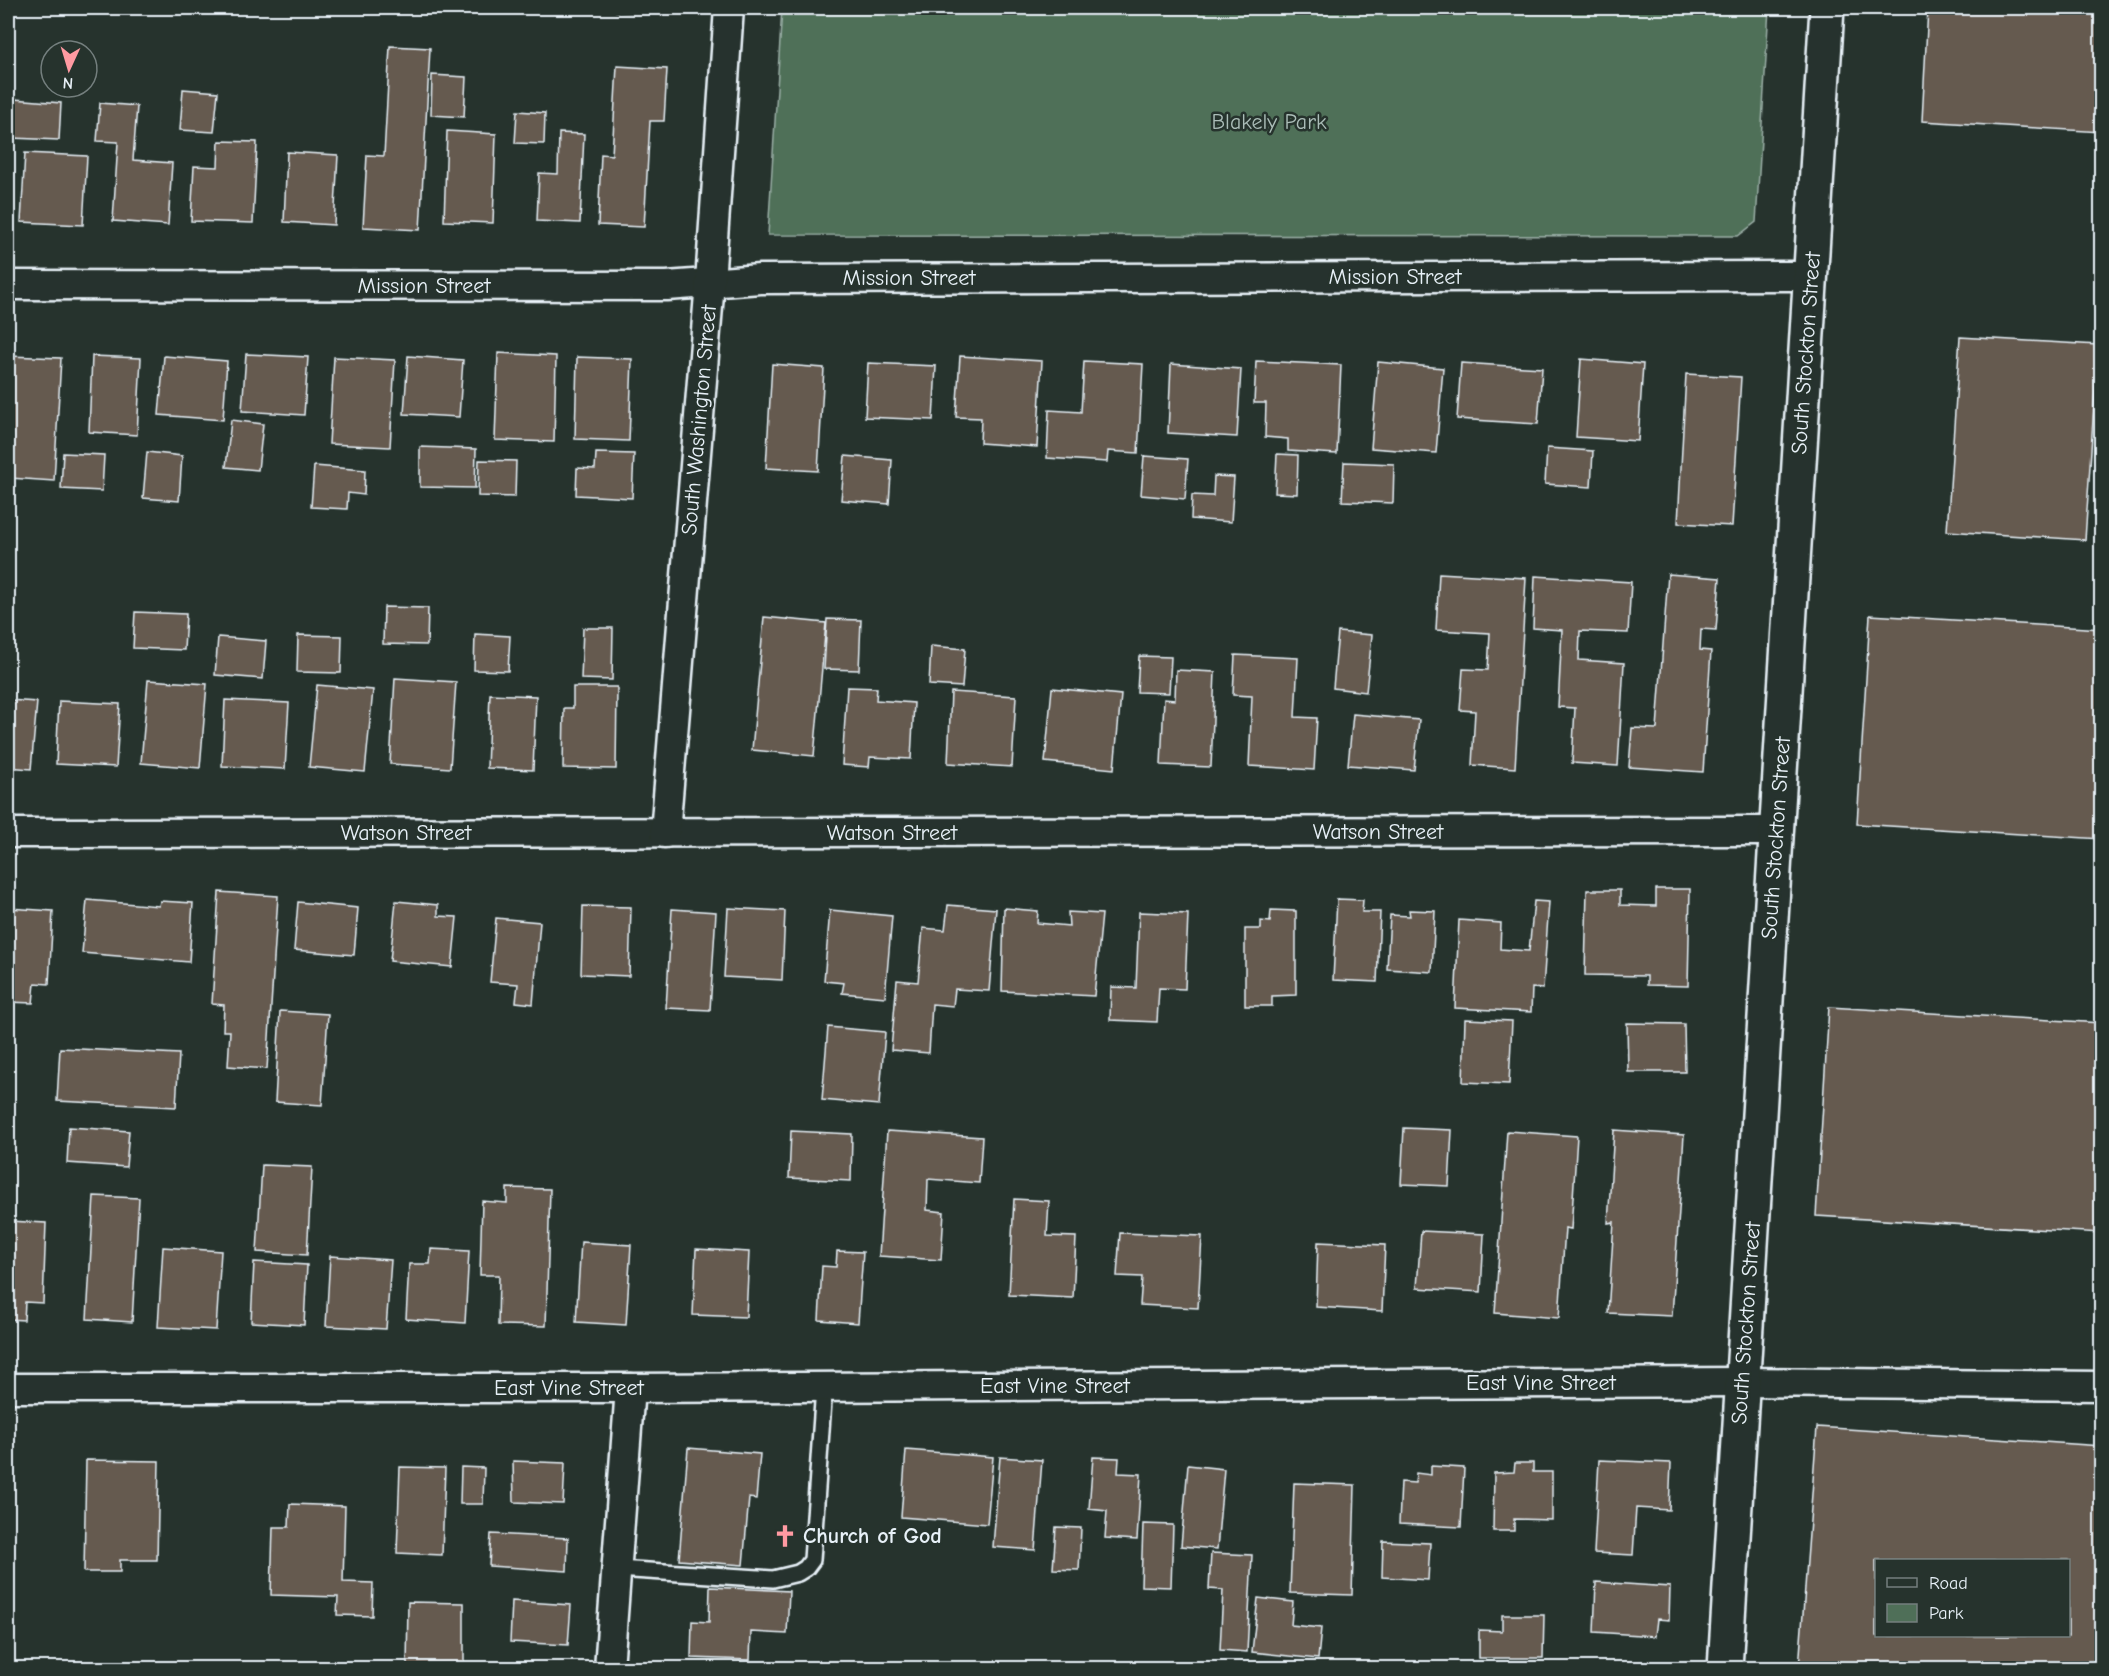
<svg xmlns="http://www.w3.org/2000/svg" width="2109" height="1676" font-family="'Comic Neue',sans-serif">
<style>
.green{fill:#4f6f58;stroke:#9cb0a8;stroke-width:1.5}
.building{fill:#655a50;stroke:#e8f1f8;stroke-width:1.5;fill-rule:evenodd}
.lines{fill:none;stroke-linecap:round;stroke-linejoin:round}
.service-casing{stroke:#e8f1f8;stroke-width:20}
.minor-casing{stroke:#e8f1f8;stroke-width:33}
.tertiary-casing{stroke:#e8f1f8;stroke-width:38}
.service{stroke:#26332d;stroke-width:15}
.minor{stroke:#26332d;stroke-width:28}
.tertiary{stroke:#26332d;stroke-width:33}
.labels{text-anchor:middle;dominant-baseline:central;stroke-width:5;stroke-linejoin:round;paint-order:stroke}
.park-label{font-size:22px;fill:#abbdb8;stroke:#26332d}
.street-label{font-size:22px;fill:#e8f1f8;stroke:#26332d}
.poi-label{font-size:22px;font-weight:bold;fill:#e8f1f8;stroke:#26332d;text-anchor:start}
</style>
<rect width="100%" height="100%" fill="#26332d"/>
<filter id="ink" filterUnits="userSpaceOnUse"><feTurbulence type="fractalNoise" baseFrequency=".0167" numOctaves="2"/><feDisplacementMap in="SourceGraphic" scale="12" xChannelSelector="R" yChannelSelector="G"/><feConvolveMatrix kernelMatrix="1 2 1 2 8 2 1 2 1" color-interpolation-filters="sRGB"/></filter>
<g filter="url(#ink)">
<path class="green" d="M782 8H1769L1756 222 1738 236 768 235Z"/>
<g class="building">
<path d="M616 8H663V14L616 11Z"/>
<path d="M1928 8H2102V132L1922 121Z"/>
<path d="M390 46 430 48 420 230 363 227 367 155 384 156Z"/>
<path d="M617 66 667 69 664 121H650L644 227 598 225 601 154 612 155Z"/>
<path d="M432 75 466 77 464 117 431 115Z"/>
<path d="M183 89 218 92 214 132 180 130Z"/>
<path d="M14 99 61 103 59 140 12 138Z"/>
<path d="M100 103 137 106 133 160 172 163 168 225 113 221 118 142 97 141Z"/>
<path d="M517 111 545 113 544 144 515 143Z"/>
<path d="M447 131 496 134 493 223 444 221Z"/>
<path d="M559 133 584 134 580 223 537 221 539 173 558 174Z"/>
<path d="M219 141 257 142 253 223 191 221 194 166 218 167Z"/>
<path d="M287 152 338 155 334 225 284 222Z"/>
<path d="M25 153 87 156 83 225 21 222Z"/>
<path d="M1960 337 2098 345 2085 540 1947 531Z"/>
<path d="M498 353 556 356 554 442 495 440Z"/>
<path d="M246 354 308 357 304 415 242 411Z"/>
<path d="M8 356 61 358 54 481 10 478 9 502Z"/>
<path d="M92 356 141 358 137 435 89 432Z"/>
<path d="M164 356 227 361 223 420 159 415Z"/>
<path d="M408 356 463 360 459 417 404 414Z"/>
<path d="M960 356 1042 361 1037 447 980 443 981 418 956 417Z"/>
<path d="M334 357 395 360 390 447 329 444Z"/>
<path d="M577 357 632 359 629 441 575 439Z"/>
<path d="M1581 359 1643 364 1638 441 1576 437Z"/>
<path d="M1084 361 1143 364 1138 453 1108 451 1107 462 1047 458 1049 410 1081 412Z"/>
<path d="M1256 361 1341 365 1337 454 1288 451V439L1265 437 1266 403H1254Z"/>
<path d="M1378 362 1443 368 1436 453 1371 448Z"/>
<path d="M868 363 936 366 933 420 865 417Z"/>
<path d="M1461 363 1542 368 1538 424 1457 419Z"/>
<path d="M772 364 824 368 818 471 766 468Z"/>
<path d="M1171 364 1241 369 1237 437 1168 433Z"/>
<path d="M1686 374 1741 377 1732 526 1678 523Z"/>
<path d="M231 420 263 424 258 470 226 467Z"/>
<path d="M420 447 476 449 475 488 420 487Z"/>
<path d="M1547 448 1593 451 1591 487 1545 484Z"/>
<path d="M147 452 182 456 179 501 143 498Z"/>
<path d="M63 453 104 455 102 491 61 489Z"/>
<path d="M596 453 634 454 632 498 576 495 577 468 595 469Z"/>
<path d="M1277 454 1298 455 1297 494 1275 493Z"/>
<path d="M845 456 892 460 889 504 841 500Z"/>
<path d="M1144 456 1188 459 1185 499 1141 495Z"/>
<path d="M479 460 516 461 515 497 478 496Z"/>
<path d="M1344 462 1394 464 1393 503 1342 501Z"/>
<path d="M314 466 365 470 364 495 348 493 347 509 311 507Z"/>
<path d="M1214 476 1234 477 1231 522 1191 519 1192 495 1213 496Z"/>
<path d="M1439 573 1526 578 1515 768 1472 765 1475 711 1460 710 1463 669 1488 670 1490 633 1436 630Z"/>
<path d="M1668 574 1720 578 1716 630 1701 629 1700 650 1711 651 1703 772 1629 767 1632 728 1657 729Z"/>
<path d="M1535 576 1631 582 1628 633 1580 631 1579 660 1624 663 1618 766 1572 763 1575 708 1558 707 1562 630 1533 628Z"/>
<path d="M384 607 428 608 427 645 383 644Z"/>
<path d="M135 612 186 614 184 650 133 648Z"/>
<path d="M1870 615 2102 629V839L1857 824Z"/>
<path d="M764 617 826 623 814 756 752 750Z"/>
<path d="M827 619 861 620 859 670 824 669Z"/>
<path d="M583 628H613L612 680 581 679Z"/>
<path d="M1338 632 1372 635 1366 692 1333 688Z"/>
<path d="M475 634 510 636 508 671 474 670Z"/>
<path d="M298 635 342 636 341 673 297 672Z"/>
<path d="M218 637 266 641 263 679 215 675Z"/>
<path d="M931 646 965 649 962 687 929 685Z"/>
<path d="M1235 655 1298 658 1295 717 1317 718 1314 770 1249 766 1252 696 1233 695Z"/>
<path d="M1139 656 1171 657 1169 693 1137 692Z"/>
<path d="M1176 670 1215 672 1211 767 1161 765 1164 699 1175 700Z"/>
<path d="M395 678 456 682 450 768 390 764Z"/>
<path d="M148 680 207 684 200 768 141 763Z"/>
<path d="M317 685 373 690 365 772 309 767Z"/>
<path d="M573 687H617L616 769 563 768 564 708H573Z"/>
<path d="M847 687 877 688 876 700 914 703 911 759 870 757 869 767 842 765Z"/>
<path d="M1052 688 1121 695 1114 769 1045 762Z"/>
<path d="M951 692 1016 696 1012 767 948 763Z"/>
<path d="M490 694 536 696 533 770 487 768Z"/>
<path d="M8 700 37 702 31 769 8 767Z"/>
<path d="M225 700 289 703 285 769 222 766Z"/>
<path d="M59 701 120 704 116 767 56 764Z"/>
<path d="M1353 714 1419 720 1414 770 1348 765Z"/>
<path d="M1656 889H1690L1688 986 1647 985V976L1585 975 1587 890H1620V905L1656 906Z"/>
<path d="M219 892 278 896 267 1069 228 1066 230 1031H223L224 1005 212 1004Z"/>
<path d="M1337 899 1363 900 1362 912H1380L1377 982 1333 980Z"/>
<path d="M87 900 159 906 160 901 193 903 189 962 82 953Z"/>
<path d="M396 901 438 905V916L457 917 452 967 390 961Z"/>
<path d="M1534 901 1549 902 1543 989 1532 988 1531 1012 1455 1008 1459 920 1501 923 1500 949 1529 951Z"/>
<path d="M298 902 358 908 354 955 294 950Z"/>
<path d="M948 905 996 909 989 991 955 989 953 1006 932 1004 929 1053 891 1050 897 980 918 982 923 928 945 930Z"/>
<path d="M583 906 631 907 629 976 581 974Z"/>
<path d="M8 908 53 911 49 984 35 983 33 1003 8 1002Z"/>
<path d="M728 908 785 911 782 980 724 977Z"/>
<path d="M1004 908 1038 911 1037 923 1069 926 1068 912 1102 914 1094 996 1002 991Z"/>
<path d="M672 909 716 912 710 1010 666 1008Z"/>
<path d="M830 910 892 916 885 997 842 993 844 983 824 981Z"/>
<path d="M1271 910 1296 911V995L1272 996V1006H1245V929H1261V921L1270 922Z"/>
<path d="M1409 910 1435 911 1432 972 1387 969 1390 915 1410 916Z"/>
<path d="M1139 912 1188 914 1185 989 1159 988 1157 1022 1110 1020 1111 987 1136 988Z"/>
<path d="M496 918 540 922 533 1004 516 1002 518 984 490 982Z"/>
<path d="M1829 1007 2102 1023V1233L1816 1216Z"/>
<path d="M280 1011 328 1014 322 1105 275 1102Z"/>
<path d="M1465 1019 1512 1021 1509 1084 1463 1082Z"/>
<path d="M1627 1023 1684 1024 1685 1072H1628Z"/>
<path d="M828 1027 885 1032 879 1105 822 1100Z"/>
<path d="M60 1048 179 1054 176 1107 57 1101Z"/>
<path d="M69 1127 129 1131 126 1167 67 1163Z"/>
<path d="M1404 1128 1452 1130 1449 1186 1401 1184Z"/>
<path d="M1614 1130 1684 1135 1672 1316 1608 1313 1614 1222 1608 1223Z"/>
<path d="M791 1131 852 1134 851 1181 789 1178Z"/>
<path d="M887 1131 982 1137 979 1183 928 1179 927 1210 944 1212 941 1260 879 1256Z"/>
<path d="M1507 1131 1577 1136 1571 1229 1565 1228 1559 1318 1495 1313Z"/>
<path d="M262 1165 312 1167 307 1255 257 1252Z"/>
<path d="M507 1188 550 1189 546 1326 498 1325 499 1275H480L482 1201 507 1203Z"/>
<path d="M94 1196 139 1198 132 1322 87 1319Z"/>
<path d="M1014 1199 1049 1201 1047 1236 1076 1237 1073 1298 1009 1295Z"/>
<path d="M8 1221 46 1223 43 1303 25 1302 24 1320 8 1319Z"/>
<path d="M1421 1231 1484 1234 1481 1292 1417 1288Z"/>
<path d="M1120 1233 1202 1236 1198 1308 1140 1305 1142 1277 1117 1276Z"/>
<path d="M581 1242 631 1245 626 1325 576 1322Z"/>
<path d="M1318 1242 1385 1245 1382 1311 1316 1307Z"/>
<path d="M163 1247 221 1251 216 1330 158 1327Z"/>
<path d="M431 1249 469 1251 465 1323 406 1319 409 1264H430Z"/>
<path d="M696 1249 749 1252 746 1317 693 1315Z"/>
<path d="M837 1251 863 1252 858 1323 819 1320 822 1266 836 1267Z"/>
<path d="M330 1256 391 1260 386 1329 326 1326Z"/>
<path d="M254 1262 307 1265 304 1325 251 1322Z"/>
<path d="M1817 1427 2102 1446V1668H1799ZM1876 1560H2068V1636H1876Z"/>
<path d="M688 1448 760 1454 756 1499 749 1498 743 1565 679 1560Z"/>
<path d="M906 1450 993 1457 987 1524 901 1517Z"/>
<path d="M1000 1457 1042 1460 1035 1550 993 1547Z"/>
<path d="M1093 1457 1119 1458 1118 1473 1141 1474 1137 1540 1105 1538 1107 1511 1089 1509Z"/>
<path d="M86 1460 159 1461 157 1560H120V1572H84Z"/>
<path d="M1599 1460 1671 1463 1669 1510 1636 1508 1633 1555 1594 1553Z"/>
<path d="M513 1461 565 1463 563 1504 514 1502Z"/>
<path d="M1515 1463H1533V1472H1552V1520L1514 1519V1531H1493L1494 1473 1514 1472Z"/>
<path d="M1188 1465 1224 1469 1217 1549 1181 1546Z"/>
<path d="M1431 1466 1464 1468 1461 1527 1399 1524 1401 1482 1415 1483 1416 1473 1431 1475Z"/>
<path d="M400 1467 445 1468 442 1555 397 1553Z"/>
<path d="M461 1467 484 1468 483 1504H460Z"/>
<path d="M1294 1483 1355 1485 1352 1595 1290 1593Z"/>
<path d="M290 1504 345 1506 343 1582 373 1583 372 1616 337 1615 338 1597 271 1595 273 1527H289Z"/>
<path d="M1143 1524 1173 1525 1171 1587 1141 1586Z"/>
<path d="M1056 1527 1081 1528 1079 1570 1053 1569Z"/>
<path d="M491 1534 568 1538 567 1571 489 1566Z"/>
<path d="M1383 1541 1430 1543 1428 1580 1382 1577Z"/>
<path d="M1211 1553 1252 1555 1247 1652 1220 1650 1223 1590 1209 1589Z"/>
<path d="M1596 1582 1670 1587 1669 1620 1657 1619 1655 1636 1594 1632Z"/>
<path d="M710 1587 789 1591 787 1634 751 1632 750 1660 691 1658 692 1621 709 1622Z"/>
<path d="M1258 1598 1293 1602 1291 1625 1321 1628 1318 1659 1252 1652Z"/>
<path d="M512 1601 571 1605 568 1645 510 1642Z"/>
<path d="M408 1602 464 1603V1668H407Z"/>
<path d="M1502 1615H1544L1543 1658H1479V1630L1502 1631Z"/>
</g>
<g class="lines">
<g class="service-casing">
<path id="service" d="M617 1569 773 1579 798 1573 806 1568 812 1560 824 1387"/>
</g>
<g class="minor-casing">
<g id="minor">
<path d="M8 285 667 286 760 279 1811 276"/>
<path d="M8 833 1777 831"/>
<path d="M665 833 710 282 729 8"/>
<path d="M8 1388H630L1743 1382 2102 1386"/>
<path d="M609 1668 630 1388"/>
</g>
</g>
<g class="tertiary-casing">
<path id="tertiary" d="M1725 1668 1827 8"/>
</g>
<use href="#service" class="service"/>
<use href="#minor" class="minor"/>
<use href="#tertiary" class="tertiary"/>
</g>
</g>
<defs>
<g id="church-bare" transform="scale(1.8)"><path d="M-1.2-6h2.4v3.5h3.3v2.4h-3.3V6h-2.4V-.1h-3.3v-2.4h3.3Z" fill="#ff9aa2" stroke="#26332d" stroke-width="2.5" paint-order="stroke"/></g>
</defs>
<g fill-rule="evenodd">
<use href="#church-bare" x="785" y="1536"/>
</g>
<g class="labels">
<g class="park-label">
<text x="1269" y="122">Blakely Park</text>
</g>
<g class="street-label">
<text x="1395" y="277">Mission Street</text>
<text x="909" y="278">Mission Street</text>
<text x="424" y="286">Mission Street</text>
<text transform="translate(1806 353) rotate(-86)">South Stockton Street</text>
<text transform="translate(699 420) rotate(-85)">South Washington Street</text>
<text x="1378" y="832">Watson Street</text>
<text x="406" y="833">Watson Street</text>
<text x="892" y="833">Watson Street</text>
<text transform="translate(1776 838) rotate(-86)">South Stockton Street</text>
<text transform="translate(1746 1323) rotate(-86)">South Stockton Street</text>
<text x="1541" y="1383">East Vine Street</text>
<text x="1055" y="1386">East Vine Street</text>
<text x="569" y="1388">East Vine Street</text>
</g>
<g class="poi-label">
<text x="803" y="1536">Church of God</text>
</g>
</g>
<rect width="2109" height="1676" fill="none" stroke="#26332d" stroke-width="30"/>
<rect x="15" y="15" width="2079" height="1646" fill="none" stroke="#e8f1f8" stroke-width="2" filter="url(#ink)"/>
<rect x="1875" y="1559" width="195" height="78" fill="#26332d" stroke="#747f7e" stroke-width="1.5"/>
<rect x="1887" y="1578" width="30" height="9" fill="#26332d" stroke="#747f7e" stroke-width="1.5"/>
<text x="1929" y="1589" font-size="18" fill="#e8f1f8">Road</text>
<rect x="1887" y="1604" width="30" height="18" fill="#4f6f58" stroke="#747f7e" stroke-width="1.5"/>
<text x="1929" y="1619" font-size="18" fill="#e8f1f8">Park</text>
<g transform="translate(69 69) rotate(184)"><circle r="28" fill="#26332d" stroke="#747f7e" stroke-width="1.5"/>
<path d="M0-4.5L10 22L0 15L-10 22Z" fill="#ff9aa2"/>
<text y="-9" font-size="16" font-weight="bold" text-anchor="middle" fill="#e8f1f8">N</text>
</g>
</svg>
